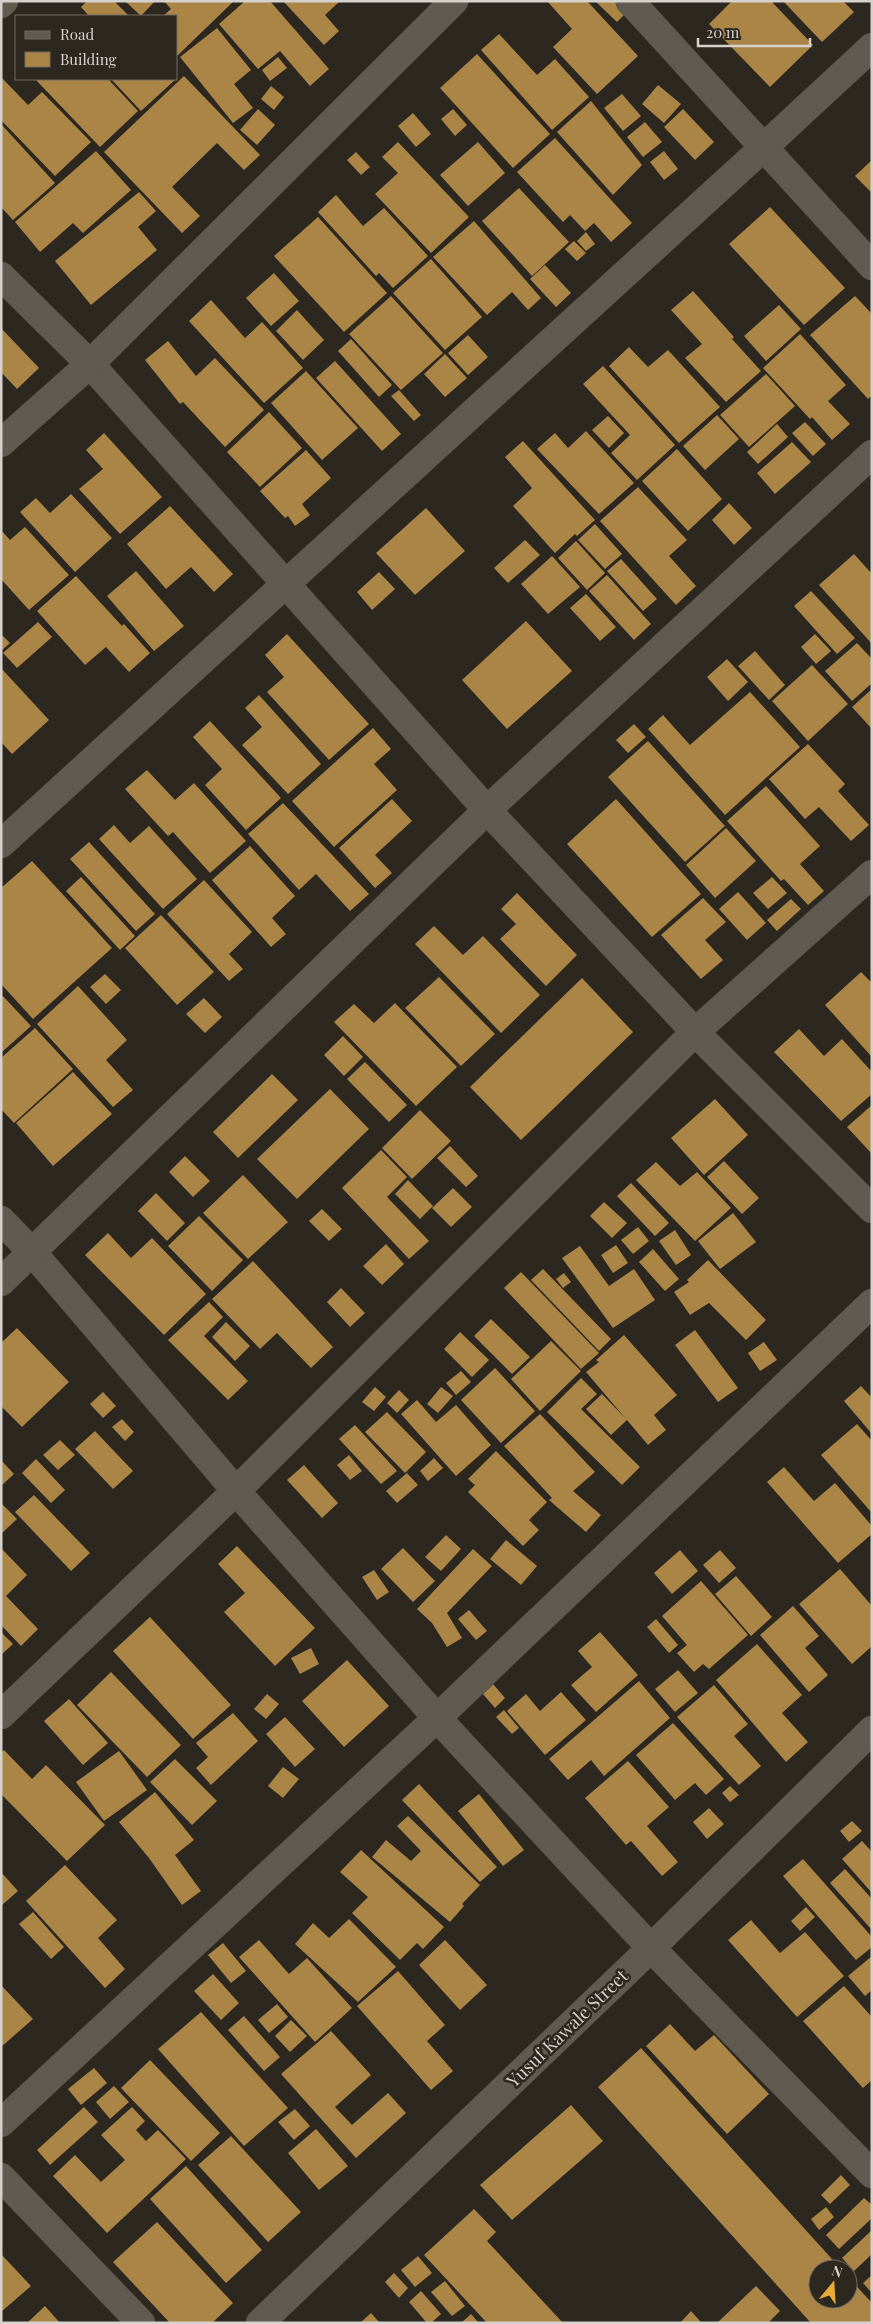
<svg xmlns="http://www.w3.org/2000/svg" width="873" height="2324" font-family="'Playfair Display',serif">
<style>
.building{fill:#ab8546}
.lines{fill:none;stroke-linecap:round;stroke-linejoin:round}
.minor-casing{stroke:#46423c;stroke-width:29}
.minor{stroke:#605a51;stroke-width:28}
.labels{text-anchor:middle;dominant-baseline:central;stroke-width:5;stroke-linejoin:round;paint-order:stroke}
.street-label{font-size:18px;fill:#d5d2cd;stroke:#2c271f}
</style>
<rect width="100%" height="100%" fill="#2c271f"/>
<g class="building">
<path d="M87 1H114L129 16H89L81 7Z"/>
<path d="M125 1H155L141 16Z"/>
<path d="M164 1H234L176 57V16H163L171 9Z"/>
<path d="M245 1H270L329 69 310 86 280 51 258 69 219 24Z"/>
<path d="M283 1H340L325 15 339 31 324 45Z"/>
<path d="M547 1H587L638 56 597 94 553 47 572 29Z"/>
<path d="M595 1H625L631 8 617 22Z"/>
<path d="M732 1H771L813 45 770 87 709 24Z"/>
<path d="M783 1H843L854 12 822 42Z"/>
<path d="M217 28 251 70 234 84 253 108 233 123 180 57Z"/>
<path d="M499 34 537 75 555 59 589 97 552 130 481 50Z"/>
<path d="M477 54 550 134 513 168 440 88Z"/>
<path d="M278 57 287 68 270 81 262 70Z"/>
<path d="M184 76 260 155 244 170 217 143 172 187 200 216 182 233 104 152Z"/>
<path d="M1 77 28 105 42 92 91 142 55 176 1 120Z"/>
<path d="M35 79H108L138 111 100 147Z"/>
<path d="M111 79H176L141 111Z"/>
<path d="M658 85 681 104 664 123 642 104Z"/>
<path d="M271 86 284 97 274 110 261 99Z"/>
<path d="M622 94 641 116 623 131 604 108Z"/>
<path d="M591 101 642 165 613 195 557 132Z"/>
<path d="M258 109 275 125 257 145 240 130Z"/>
<path d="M453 109 467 125 455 136 441 119Z"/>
<path d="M683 109 714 142 695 160 664 127Z"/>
<path d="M413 113 431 134 416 147 398 126Z"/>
<path d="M645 122 662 142 643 157 627 137Z"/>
<path d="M1 124 55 183 13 220 1 207Z"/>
<path d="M555 138 632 223 611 242 594 223 585 231 570 215 563 222 517 172Z"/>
<path d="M398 142 469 217 431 253 375 194 398 173 382 157Z"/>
<path d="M478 142 505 173 468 206 440 175Z"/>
<path d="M96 151 131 190 83 233 73 223 40 252 15 222Z"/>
<path d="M664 151 678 169 664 180 650 162Z"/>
<path d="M356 152 370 167 361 175 347 160Z"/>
<path d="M872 160V193L855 176Z"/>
<path d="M519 188 569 242 532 276 482 221Z"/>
<path d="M139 192 156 211 138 227 157 250 91 305 55 261Z"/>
<path d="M336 195 363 226 384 208 428 256 393 288 379 273 376 276 318 212Z"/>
<path d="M770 207 845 288 804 325 729 244Z"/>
<path d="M318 217 387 293 344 332 274 256Z"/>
<path d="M474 221 541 298 528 310 512 292 487 315 433 257Z"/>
<path d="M586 232 595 244 586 251 577 241Z"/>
<path d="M574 241 586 253 577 261 565 249Z"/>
<path d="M431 259 482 317 445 350 393 293Z"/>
<path d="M545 265 571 293 556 307 530 279Z"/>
<path d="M274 273 299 301 271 326 246 298Z"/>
<path d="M693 291 734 337 732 339 761 371 726 402 685 358 702 344 671 310Z"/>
<path d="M391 296 443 353 401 390 349 334Z"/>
<path d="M855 296 872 314V395L868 399 810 335Z"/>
<path d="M211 300 245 338 262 322 303 368 264 403 189 321Z"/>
<path d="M779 305 801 329 766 361 744 336Z"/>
<path d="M297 310 324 340 303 360 276 331Z"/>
<path d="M1 328 39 368 17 389 1 372Z"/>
<path d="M800 334 846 385 828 401 850 424 832 440 812 417 810 419 763 368Z"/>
<path d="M468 335 488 357 468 375 448 353Z"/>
<path d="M351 339 392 385 379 397 338 351Z"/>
<path d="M168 341 196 376 215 358 264 410 225 447 183 402 180 404 145 360Z"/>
<path d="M629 347 648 367 668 350 720 407 679 443 609 366Z"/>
<path d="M445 354 467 378 445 397 424 374Z"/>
<path d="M335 361 401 434 382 451 316 378Z"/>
<path d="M603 366 675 445 637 480 611 453 630 435 583 384Z"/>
<path d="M306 371 358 428 322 460 271 403Z"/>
<path d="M766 374 795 406 749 447 720 415Z"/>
<path d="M399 390 421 415 414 421 391 396Z"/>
<path d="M269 412 302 448 260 487 227 452Z"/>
<path d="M717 415 739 439 705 470 683 446Z"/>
<path d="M608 416 624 433 609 448 592 430Z"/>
<path d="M805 422 826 444 813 456 792 433Z"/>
<path d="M777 424 788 437 758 464 747 452Z"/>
<path d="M586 431 634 483 599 514 537 449 555 433 568 448Z"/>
<path d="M104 433 162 497 120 534 79 489 103 469 86 450Z"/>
<path d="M523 441 595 520 577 536 575 534 555 553 513 506 532 488 505 457Z"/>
<path d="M792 442 811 462 775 494 757 473Z"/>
<path d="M677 449 722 499 688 531 642 481Z"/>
<path d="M306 450 331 478 302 504 310 515 295 526 288 516 285 518 260 491Z"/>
<path d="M638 487 687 540 669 556 696 586 676 605 600 521Z"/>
<path d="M71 494 112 538 75 572 20 512 36 498 50 513Z"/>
<path d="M729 503 752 528 734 545 712 520Z"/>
<path d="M170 506 233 574 214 592 191 567 166 589 127 544Z"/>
<path d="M426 508 465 551 415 595 376 553Z"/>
<path d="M595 524 622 554 605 569 578 540Z"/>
<path d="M25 527 69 575 29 610 1 579V530L10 540Z"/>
<path d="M525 540 540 555 508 583 494 568Z"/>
<path d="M576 541 605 573 587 590 558 558Z"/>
<path d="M854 554 872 574V644L819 585Z"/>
<path d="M552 556 580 587 548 614 521 584Z"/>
<path d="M621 559 657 599 643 611 607 571Z"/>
<path d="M136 571 184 626 154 651 107 596Z"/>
<path d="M379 572 395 589 372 610 357 592Z"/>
<path d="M607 575 651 624 634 640 589 591Z"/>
<path d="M76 576 122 626 124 624 150 653 129 672 106 647 85 665 37 611Z"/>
<path d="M811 591 855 638 837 654 794 606Z"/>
<path d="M586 594 616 627 600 641 570 608Z"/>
<path d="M526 621 572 671 507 729 462 680Z"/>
<path d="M38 622 52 637 17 668 3 653Z"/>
<path d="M1 634 10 643 1 651Z"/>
<path d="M287 634 369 724 329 760 267 692 284 677 265 655Z"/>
<path d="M815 634 831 651 816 664 801 647Z"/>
<path d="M857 643 872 659V683L852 701 825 671Z"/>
<path d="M755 651 785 685 769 700 738 666Z"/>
<path d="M727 659 748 682 728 701 707 677Z"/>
<path d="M812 665 848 704 808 741 772 701Z"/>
<path d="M1 668 49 720 12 754 1 742Z"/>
<path d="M872 689V729L852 707Z"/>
<path d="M750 692 800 747 725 815 648 729 663 715 690 745Z"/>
<path d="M259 695 321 764 288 794 242 745 262 727 245 708Z"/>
<path d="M210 721 281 798 246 830 205 785 222 769 193 737Z"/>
<path d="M634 724 646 737 628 753 616 740Z"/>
<path d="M373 728 391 749 374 764 397 790 334 847 292 801Z"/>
<path d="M648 741 725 826 685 862 608 777Z"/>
<path d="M808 744 845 784 838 791 869 825 851 841 819 807 805 819 769 779Z"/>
<path d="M147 770 175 800 194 783 246 841 210 873 173 832 168 836 125 789Z"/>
<path d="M766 786 820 846 800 864 824 891 808 905 784 879 781 881 727 821Z"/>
<path d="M392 799 412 821 375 855 392 873 375 888 339 848Z"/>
<path d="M616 799 701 894 652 937 567 844Z"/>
<path d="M283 803 369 894 350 911 316 874 299 890 248 834Z"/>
<path d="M114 825 130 843 149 826 197 879 163 909 99 839Z"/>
<path d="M726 828 756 861 715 898 686 865Z"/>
<path d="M89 842 155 914 136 931 70 859Z"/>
<path d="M250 846 295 896 272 918 286 934 271 947 212 880Z"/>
<path d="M32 861 112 948 33 1019 1 984V888Z"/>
<path d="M81 877 135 936 120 950 66 891Z"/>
<path d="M772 877 787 893 768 909 753 893Z"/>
<path d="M204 880 252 932 229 954 243 969 229 981 167 914Z"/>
<path d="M738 892 766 923 747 940 719 909Z"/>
<path d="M517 893 577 955 546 986 500 939 516 924 501 909Z"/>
<path d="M703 898 726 922 705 940 723 960 701 979 661 935Z"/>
<path d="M791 899 801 909 777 931 767 920Z"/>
<path d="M161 915 214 972 177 1005 125 948Z"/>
<path d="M434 926 463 955 483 936 540 995 501 1033 415 944Z"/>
<path d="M861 972 872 983V1057L825 1005Z"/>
<path d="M105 974 121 990 106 1004 90 987Z"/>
<path d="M439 977 495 1034 461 1066 405 1008Z"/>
<path d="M582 978 633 1032 521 1140 470 1087Z"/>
<path d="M78 986 127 1040 106 1060 133 1090 113 1107 37 1024Z"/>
<path d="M1 994 31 1026 1 1053Z"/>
<path d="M204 998 222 1017 205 1033 186 1014Z"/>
<path d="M395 1003 457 1067 416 1106 334 1022 354 1004 374 1023Z"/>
<path d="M35 1028 73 1069 14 1123 1 1109V1058Z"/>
<path d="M799 1029 824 1056 842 1039 872 1072V1094L841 1121 774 1052Z"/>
<path d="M343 1036 363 1057 344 1076 324 1055Z"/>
<path d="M365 1062 407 1105 389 1122 347 1079Z"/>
<path d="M73 1072 112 1114 53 1166 16 1123Z"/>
<path d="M272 1074 298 1100 238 1158 213 1132Z"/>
<path d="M330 1089 369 1129 297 1199 257 1159Z"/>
<path d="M715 1099 748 1135 704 1175 671 1138Z"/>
<path d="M872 1105V1154L847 1127Z"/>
<path d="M420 1110 451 1141 412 1179 382 1148Z"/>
<path d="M450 1146 478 1176 466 1187 437 1158Z"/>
<path d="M381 1150 407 1177 387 1197 429 1241 409 1259 342 1188Z"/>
<path d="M185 1156 210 1181 193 1197 169 1172Z"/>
<path d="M724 1161 759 1198 742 1214 707 1177Z"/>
<path d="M656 1162 680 1186 697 1172 731 1208 695 1241 636 1180Z"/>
<path d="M243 1175 288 1222 248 1259 203 1213Z"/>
<path d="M408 1180 433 1206 420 1219 395 1194Z"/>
<path d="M631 1183 669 1223 655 1236 617 1196Z"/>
<path d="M453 1188 472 1207 451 1227 432 1208Z"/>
<path d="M156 1193 185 1223 167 1241 138 1211Z"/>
<path d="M604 1202 627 1223 612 1238 590 1216Z"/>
<path d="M322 1209 342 1229 329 1241 309 1221Z"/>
<path d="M733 1213 756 1242 720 1269 698 1241Z"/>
<path d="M199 1216 243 1260 212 1291 168 1246Z"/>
<path d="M638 1227 649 1241 633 1254 621 1240Z"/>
<path d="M675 1230 691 1255 676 1265 659 1241Z"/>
<path d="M108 1233 131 1258 152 1238 206 1294 164 1335 85 1255Z"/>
<path d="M386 1244 404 1264 382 1285 363 1266Z"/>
<path d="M616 1245 628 1263 613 1273 601 1255Z"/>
<path d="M580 1246 609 1286 634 1269 655 1300 613 1328 562 1258Z"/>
<path d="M653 1249 679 1279 665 1291 639 1262Z"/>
<path d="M708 1260 766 1320 746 1340 709 1303 690 1315 674 1292 689 1282 687 1280Z"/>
<path d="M253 1261 333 1347 311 1368 277 1333 260 1349 212 1299Z"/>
<path d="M543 1269 611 1339 599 1351 531 1280Z"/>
<path d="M521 1272 599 1353 581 1369 504 1288Z"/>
<path d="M564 1273 571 1282 563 1288 556 1279Z"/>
<path d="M341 1288 365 1313 350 1327 327 1302Z"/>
<path d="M209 1302 223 1317 204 1336 248 1381 228 1400 168 1340Z"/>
<path d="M491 1319 530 1357 512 1374 474 1336Z"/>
<path d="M226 1322 250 1346 235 1361 212 1337Z"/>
<path d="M17 1328 69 1382 22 1427 1 1406V1343Z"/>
<path d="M695 1330 738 1388 718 1402 675 1345Z"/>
<path d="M460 1332 489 1360 472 1377 444 1349Z"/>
<path d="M624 1335 677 1395 654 1415 666 1430 648 1445 627 1420 611 1435 586 1409 602 1394 626 1419 586 1372 599 1362 596 1360Z"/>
<path d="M551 1341 581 1371 540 1411 511 1379Z"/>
<path d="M764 1342 777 1360 760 1371 748 1353Z"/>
<path d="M495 1368 535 1411 501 1443 461 1400Z"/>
<path d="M461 1371 471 1382 456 1395 446 1383Z"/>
<path d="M581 1378 597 1394 581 1409 640 1467 622 1485 547 1412Z"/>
<path d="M861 1386 872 1398V1434L844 1401Z"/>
<path d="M375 1387 386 1397 374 1411 362 1402Z"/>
<path d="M441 1387 453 1396 438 1413 427 1404Z"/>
<path d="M399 1390 409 1400 397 1413 387 1403Z"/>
<path d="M103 1392 116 1406 103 1418 90 1404Z"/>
<path d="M417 1400 436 1422 456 1405 491 1445 456 1476 401 1414Z"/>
<path d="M387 1412 426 1452 405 1473 365 1432Z"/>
<path d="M540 1414 595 1472 573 1491 601 1515 586 1532 549 1500 552 1498 504 1446Z"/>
<path d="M122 1419 134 1432 125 1441 112 1427Z"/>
<path d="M857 1424 872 1441V1513L821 1455Z"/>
<path d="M355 1425 397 1471 381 1484 339 1439Z"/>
<path d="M95 1431 133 1471 113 1489 75 1449Z"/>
<path d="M60 1440 75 1455 58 1470 43 1455Z"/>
<path d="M496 1451 547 1502 529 1520 539 1530 523 1546 468 1492 475 1485 468 1479Z"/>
<path d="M349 1455 362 1471 350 1480 337 1465Z"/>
<path d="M434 1458 443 1468 428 1481 420 1471Z"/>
<path d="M36 1459 65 1490 51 1503 22 1473Z"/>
<path d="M1 1460 14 1474 1 1486Z"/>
<path d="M304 1465 338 1503 322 1518 287 1480Z"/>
<path d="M784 1467 814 1501 835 1483 872 1526V1534L838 1563 767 1482Z"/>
<path d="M407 1473 418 1485 397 1503 386 1491Z"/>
<path d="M34 1495 90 1553 71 1571 15 1512Z"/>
<path d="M1 1503 17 1519 1 1534Z"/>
<path d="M446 1535 461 1549 441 1571 425 1557Z"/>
<path d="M506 1540 537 1566 521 1585 490 1559Z"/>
<path d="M237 1546 315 1628 275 1666 224 1612 245 1593 218 1564Z"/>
<path d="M1 1548 27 1575 6 1596 38 1629 21 1646 1 1625Z"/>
<path d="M403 1548 435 1581 413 1602 381 1569Z"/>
<path d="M473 1549 492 1566 447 1613 462 1638 447 1647 432 1623 417 1609Z"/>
<path d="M680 1550 698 1571 672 1594 654 1573Z"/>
<path d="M720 1550 736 1568 719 1583 703 1565Z"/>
<path d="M840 1569 872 1606V1646L852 1664 799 1604Z"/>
<path d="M374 1570 389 1592 377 1600 362 1577Z"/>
<path d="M736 1576 772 1617 751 1636 715 1594Z"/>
<path d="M701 1581 748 1635 709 1669 703 1664 694 1672 677 1653 687 1645 662 1616Z"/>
<path d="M793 1606 819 1636 805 1648 828 1675 809 1692 760 1635Z"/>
<path d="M469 1610 487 1631 476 1640 458 1619Z"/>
<path d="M150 1617 231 1705 193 1739 113 1651Z"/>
<path d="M656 1619 678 1645 669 1653 647 1627Z"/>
<path d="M1 1632 13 1644 1 1655Z"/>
<path d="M600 1632 638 1675 596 1712 571 1685 592 1667 578 1651Z"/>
<path d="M757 1644 802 1695 782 1713 808 1742 786 1762 716 1680Z"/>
<path d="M311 1648 319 1664 300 1674 291 1658Z"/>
<path d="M347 1660 389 1706 344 1747 302 1701Z"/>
<path d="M678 1670 698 1693 675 1712 655 1689Z"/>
<path d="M111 1672 181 1745 147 1777 77 1705Z"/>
<path d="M639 1681 670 1718 604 1776 591 1760 568 1780 549 1759Z"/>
<path d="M493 1684 505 1698 495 1708 482 1693Z"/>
<path d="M714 1685 748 1724 734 1736 761 1766 739 1785 677 1717Z"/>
<path d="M561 1692 586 1720 545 1755 507 1711 526 1694 540 1711Z"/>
<path d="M267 1694 279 1704 266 1719 254 1709Z"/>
<path d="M69 1699 108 1743 83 1765 44 1721Z"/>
<path d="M504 1710 519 1728 512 1734 496 1717Z"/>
<path d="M233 1713 258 1741 211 1785 196 1768 208 1757 196 1743Z"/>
<path d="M285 1717 315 1749 295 1767 266 1734Z"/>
<path d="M673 1723 724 1779 706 1795 695 1783 675 1800 636 1755Z"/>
<path d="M4 1750 32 1779 46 1765 105 1825 67 1861 1 1794V1753Z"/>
<path d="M119 1751 147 1790 104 1821 76 1782Z"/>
<path d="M175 1759 217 1801 192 1825 150 1782Z"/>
<path d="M628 1761 669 1807 647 1826 678 1862 662 1876 631 1841 626 1845 585 1798Z"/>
<path d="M283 1767 299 1779 283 1798 268 1786Z"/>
<path d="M419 1784 497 1867 480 1882 402 1800Z"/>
<path d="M730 1786 739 1795 730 1802 722 1793Z"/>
<path d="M155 1792 194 1840 175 1855 201 1891 182 1905 149 1858 119 1822Z"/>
<path d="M479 1794 524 1850 503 1866 458 1811Z"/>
<path d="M709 1808 724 1824 707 1839 693 1822Z"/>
<path d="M408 1816 480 1885 462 1904 464 1906 450 1922 372 1857 386 1840 411 1861 421 1851 397 1826Z"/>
<path d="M852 1821 862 1831 849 1842 840 1831Z"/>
<path d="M862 1841 872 1852V1893L842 1859Z"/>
<path d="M361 1850 444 1927 423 1949 417 1943 400 1960 352 1913 368 1897 340 1872Z"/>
<path d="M803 1859 872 1937V1947L856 1960 783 1876Z"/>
<path d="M65 1865 117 1920 98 1938 125 1969 105 1988 26 1901Z"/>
<path d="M845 1869 872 1899V1930L830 1883Z"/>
<path d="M1 1872 18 1891 1 1906Z"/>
<path d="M806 1907 815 1917 800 1931 791 1921Z"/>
<path d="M33 1912 64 1947 51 1959 19 1924Z"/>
<path d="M349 1919 396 1967 358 2002 295 1944 313 1923 329 1938Z"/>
<path d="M751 1920 780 1953 805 1932 844 1976 797 2017 728 1940Z"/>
<path d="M259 1940 289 1974 307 1958 352 2008 315 2042 239 1957Z"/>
<path d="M445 1940 487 1985 460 2010 419 1965Z"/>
<path d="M223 1943 246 1971 231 1983 208 1955Z"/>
<path d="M872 1956V1990L865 1996 848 1976Z"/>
<path d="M398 1971 445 2025 427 2041 453 2071 431 2090 357 2006Z"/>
<path d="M213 1974 239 2003 221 2020 194 1991Z"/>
<path d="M1 1985 33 2019 1 2047Z"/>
<path d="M844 1986 872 2017V2080L863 2088 803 2021Z"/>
<path d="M277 2004 288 2017 269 2033 258 2020Z"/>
<path d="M201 2012 288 2108 244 2146 158 2049Z"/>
<path d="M244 2016 280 2057 264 2071 228 2030Z"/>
<path d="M291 2020 307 2036 290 2052 275 2036Z"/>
<path d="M670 2024 695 2051 714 2035 769 2094 727 2134 646 2046Z"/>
<path d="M331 2031 371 2075 335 2107 352 2125 388 2093 406 2113 356 2158 281 2074Z"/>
<path d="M641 2048 841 2269H818V2299H848V2277L872 2303V2323H811L598 2087Z"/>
<path d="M150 2060 220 2133 191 2161 121 2088Z"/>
<path d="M94 2068 107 2083 81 2105 68 2089Z"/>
<path d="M114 2086 129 2102 110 2119 96 2102Z"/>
<path d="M571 2105 603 2141 512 2220 480 2185Z"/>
<path d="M84 2107 98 2122 50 2165 37 2150Z"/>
<path d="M132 2107 145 2121 136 2130 146 2141 158 2130 186 2159 107 2233 53 2176 75 2155 101 2182 125 2160 101 2135Z"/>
<path d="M295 2109 310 2126 294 2140 278 2122Z"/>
<path d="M316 2129 348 2166 319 2190 288 2153Z"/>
<path d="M231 2136 301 2212 268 2242 198 2165Z"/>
<path d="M186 2166 262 2250 226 2283 150 2199Z"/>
<path d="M841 2175 850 2185 830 2204 821 2195Z"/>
<path d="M864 2198 872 2205V2218L839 2249 826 2235Z"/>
<path d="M826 2207 834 2217 819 2230 811 2219Z"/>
<path d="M474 2209 496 2232 487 2241 563 2323H487L424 2255Z"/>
<path d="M157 2222 233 2303 212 2323H170L113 2262Z"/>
<path d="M871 2231 872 2254 854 2271 842 2258Z"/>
<path d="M1 2254 31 2286 1 2312Z"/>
<path d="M418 2256 432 2273 415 2287 401 2270Z"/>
<path d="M394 2273 408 2288 399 2298 385 2282Z"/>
<path d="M872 2275V2293L863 2283Z"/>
<path d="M445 2281 465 2306 452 2316 431 2292Z"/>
<path d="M756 2286 780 2311 768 2323H717Z"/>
<path d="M421 2291 441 2314 431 2323H427L409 2302Z"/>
<path d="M45 2306 60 2323H27Z"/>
<path d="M691 2311 700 2321 698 2323H680Z"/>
<path d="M371 2313 380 2323H360Z"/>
<path d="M471 2314 479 2323H461Z"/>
</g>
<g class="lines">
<g class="minor-casing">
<g id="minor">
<path d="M630 1 872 266"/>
<path d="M1 4 4 1"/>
<path d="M1 276 90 364 487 810 695 1032 872 1209"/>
<path d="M1 443 90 364 454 1"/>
<path d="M1 844 763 148 872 47"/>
<path d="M1 1220 33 1253 236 1491 437 1718 651 1948 872 2174"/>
<path d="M1 1282 487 810 872 454"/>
<path d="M1 1715 236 1491 695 1032 872 874"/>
<path d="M1 2123 437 1718 872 1303"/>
<path d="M1 2177 141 2323"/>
<path d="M260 2323 651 1948 872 1730"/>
</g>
</g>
<use href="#minor" class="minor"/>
</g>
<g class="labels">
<g class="street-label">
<text transform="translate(567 2028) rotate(-44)">Yusuf Kawale Street</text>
</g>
</g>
<rect width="873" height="2324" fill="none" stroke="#d5d2cd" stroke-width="5"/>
<rect x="15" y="15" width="162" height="65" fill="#2c271f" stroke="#706b65"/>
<rect x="25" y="31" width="25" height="8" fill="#605a51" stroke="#706b65"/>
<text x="60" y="40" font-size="15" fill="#d5d2cd">Road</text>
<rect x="25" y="52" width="25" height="15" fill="#ab8546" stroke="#706b65"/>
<text x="60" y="65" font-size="15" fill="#d5d2cd">Building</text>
<g transform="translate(833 2284) rotate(18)"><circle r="24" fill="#2c271f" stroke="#706b65"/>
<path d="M0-4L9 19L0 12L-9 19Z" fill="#e8ab37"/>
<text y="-8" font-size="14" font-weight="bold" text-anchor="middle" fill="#d5d2cd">N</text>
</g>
<path d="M698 38v8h112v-8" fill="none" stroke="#d5d2cd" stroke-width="2.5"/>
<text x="706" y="38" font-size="15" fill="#d5d2cd" stroke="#2c271f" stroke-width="4" paint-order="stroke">20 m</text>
</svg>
